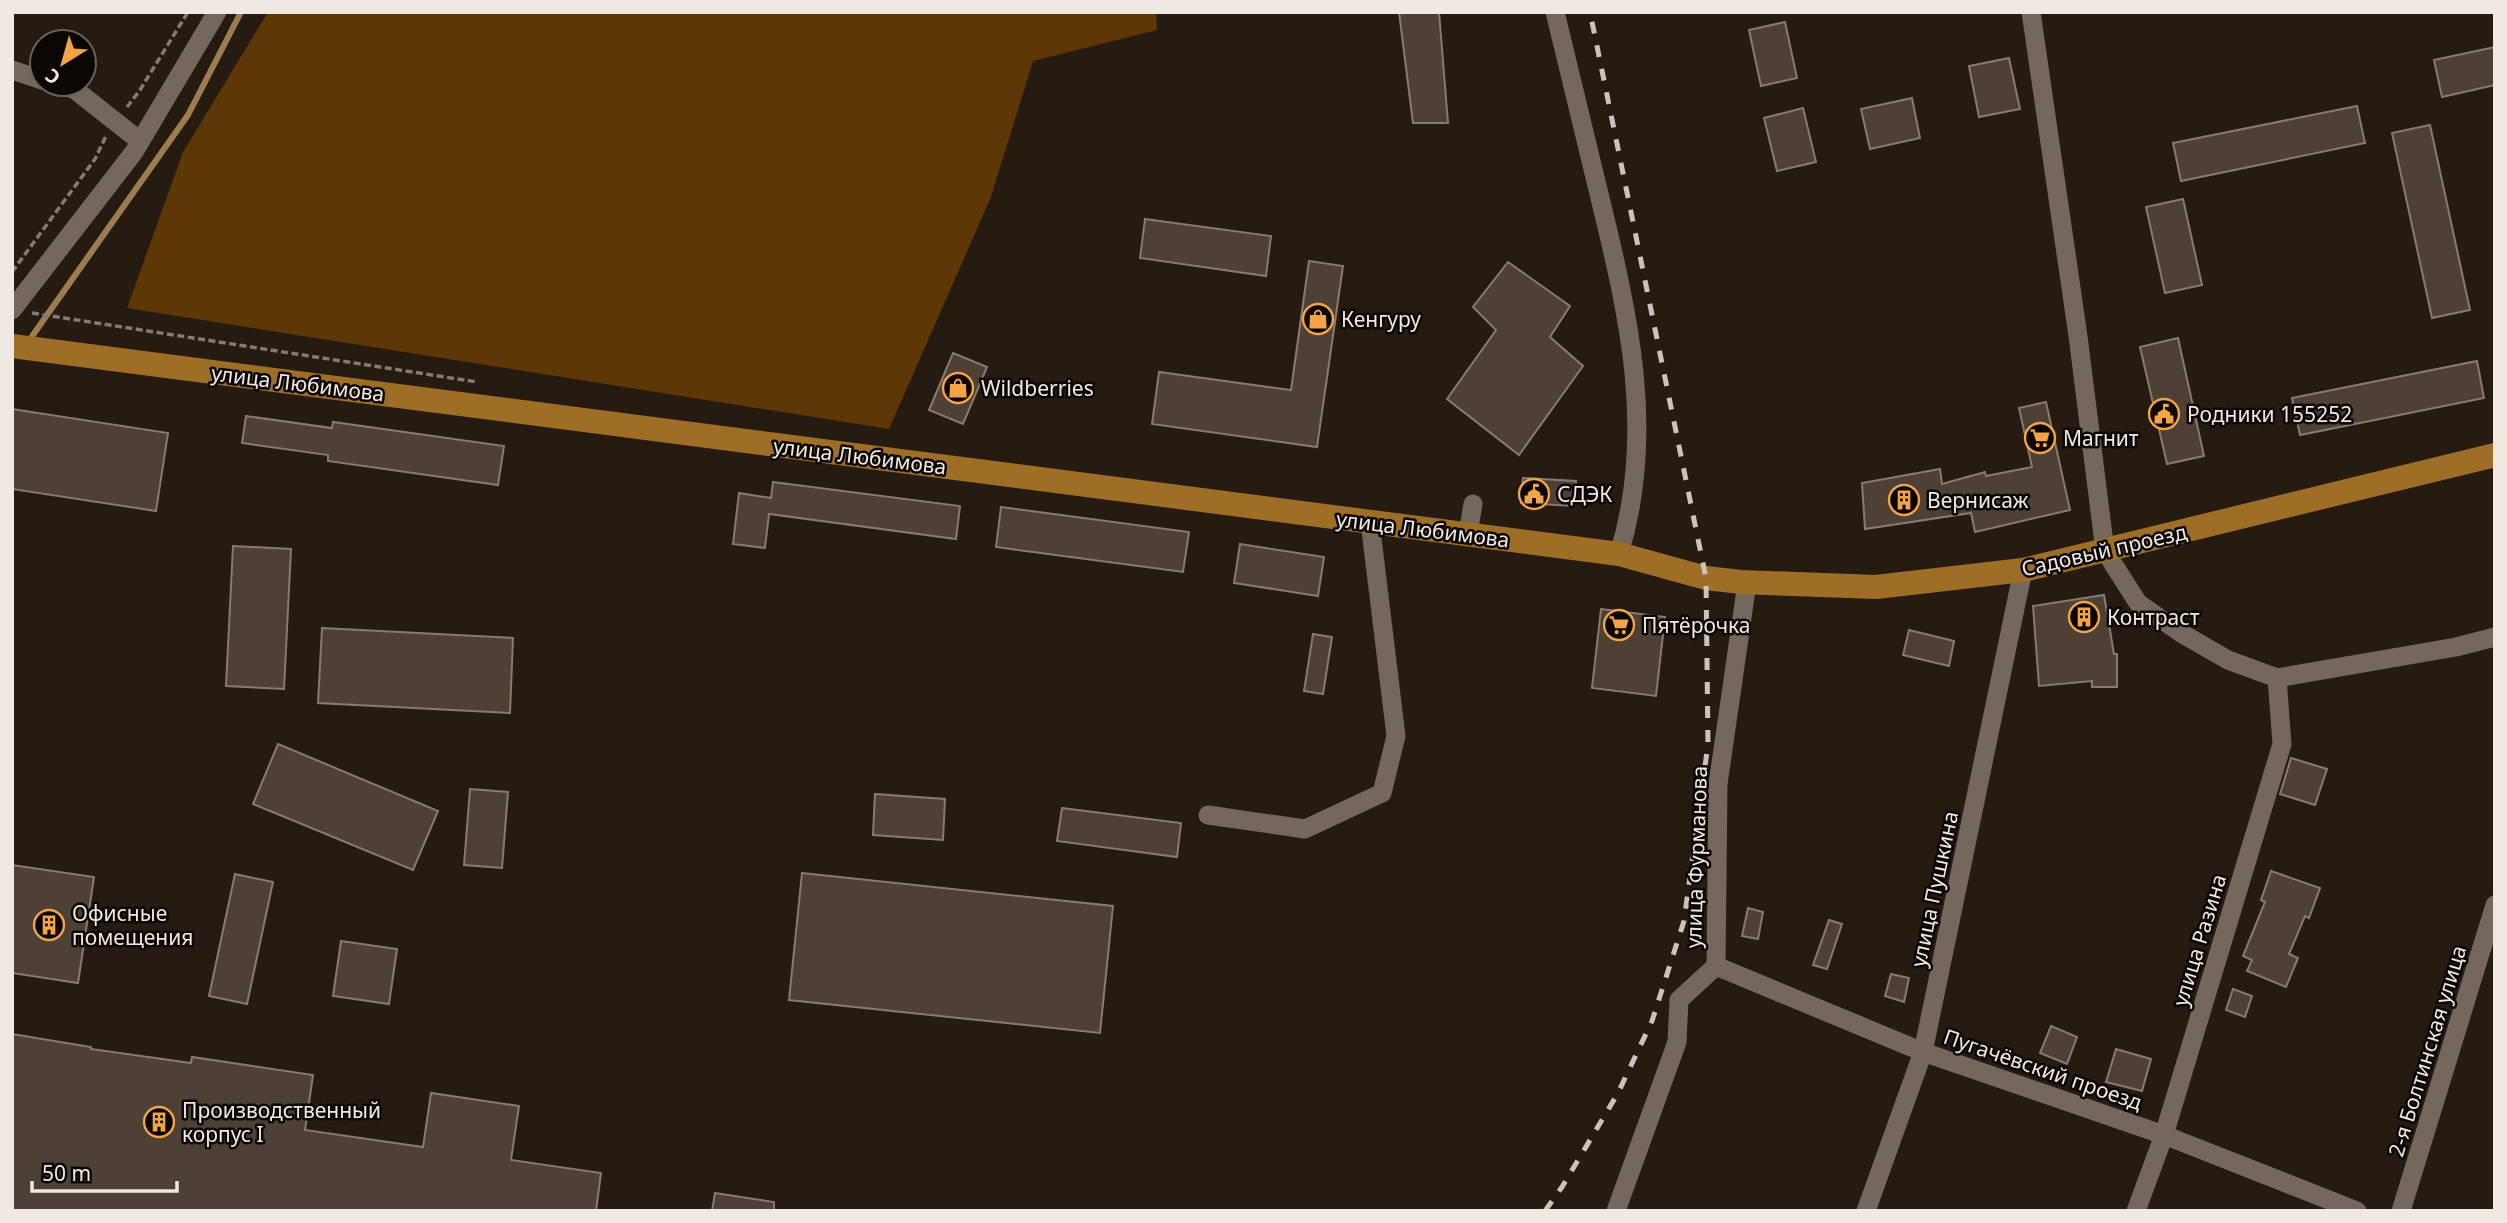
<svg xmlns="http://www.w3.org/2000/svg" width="2507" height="1223" font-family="'Noto Sans',sans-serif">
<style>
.green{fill:#5d3706}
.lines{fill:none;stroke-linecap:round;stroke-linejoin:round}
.stream{stroke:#9e7c52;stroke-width:6}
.building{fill:#4d4136;stroke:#887b6e;stroke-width:2}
.path{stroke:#837a72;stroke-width:3.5;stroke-dasharray:7 3.5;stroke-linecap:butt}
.minor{stroke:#74675b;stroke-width:19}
.major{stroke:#9f6e26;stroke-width:24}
.rail{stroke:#cbc3bc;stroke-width:5;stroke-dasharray:12 12;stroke-linecap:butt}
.labels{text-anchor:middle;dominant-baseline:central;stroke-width:5;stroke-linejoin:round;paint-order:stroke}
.poi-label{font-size:21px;fill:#f0e9e2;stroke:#0b0704;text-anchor:start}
.street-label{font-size:21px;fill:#f0e9e2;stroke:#0b0704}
</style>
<rect width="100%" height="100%" fill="#261b11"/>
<path class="green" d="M268 12H1156L1157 30 1033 61 991 197 889 429 127 308 183 152Z"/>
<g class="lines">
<path class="stream" d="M28 342 188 115 241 12"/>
</g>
<g class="building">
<path d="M1399 12H1439L1448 123H1413Z"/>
<path d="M1785 22 1797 78 1761 86 1749 30Z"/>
<path d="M2495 47V85L2442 97 2434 60Z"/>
<path d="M2009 58 2020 109 1979 117 1969 66Z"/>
<path d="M1912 98 1920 138 1870 149 1861 109Z"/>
<path d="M2357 106 2365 143 2181 181 2173 143Z"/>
<path d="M1803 108 1816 162 1777 171 1764 118Z"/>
<path d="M2430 125 2470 310 2432 318 2392 133Z"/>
<path d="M2183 199 2202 285 2165 293 2146 207Z"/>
<path d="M1145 219 1271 236 1266 276 1140 258Z"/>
<path d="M1309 261 1343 266 1317 447 1152 424 1159 372 1291 390Z"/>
<path d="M1508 262 1570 306 1550 337 1583 366 1519 455 1447 399 1496 330 1473 307Z"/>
<path d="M2178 338 2204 456 2167 464 2140 347Z"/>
<path d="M953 353 987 367 963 424 929 410Z"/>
<path d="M2477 361 2484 398 2300 435 2292 398Z"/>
<path d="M2046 402 2070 510 1975 532 1971 513 1865 529 1862 483 1940 469 1942 484 1985 472 1986 476 2032 467 2019 408Z"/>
<path d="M12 409 168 433 156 511 12 489Z"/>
<path d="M246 416 332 428 333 422 504 446 498 485 328 461V455L242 443Z"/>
<path d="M1523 478 1576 481 1574 506 1521 503Z"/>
<path d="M773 482 960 506 956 539 769 514 765 548 733 544 739 493 771 498Z"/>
<path d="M1001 507 1189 532 1183 572 996 547Z"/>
<path d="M1240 544 1324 557 1318 596 1234 583Z"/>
<path d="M233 546 291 549 284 689 226 686Z"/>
<path d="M2104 595 2114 654H2117V687H2092V681L2039 686 2033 606Z"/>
<path d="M1601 609 1665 617 1656 696 1592 688Z"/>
<path d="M322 628 513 638 510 713 318 703Z"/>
<path d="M1909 630 1954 641 1949 666 1903 655Z"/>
<path d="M1313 634 1332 637 1323 694 1304 691Z"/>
<path d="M278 744 438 811 413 870 253 804Z"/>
<path d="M2291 758 2327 769 2315 805 2280 794Z"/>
<path d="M470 789 508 792 502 868 464 865Z"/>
<path d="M875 794 945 799 943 840 873 835Z"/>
<path d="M1062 808 1181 823 1177 857 1057 841Z"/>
<path d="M12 865 94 877 78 983 12 973Z"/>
<path d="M2271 871 2320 888 2309 918 2305 916 2289 954 2298 958 2286 987 2247 971 2252 960 2243 956 2265 902 2261 900Z"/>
<path d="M802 873 1113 906 1100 1033 789 1000Z"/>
<path d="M235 874 273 882 247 1004 209 996Z"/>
<path d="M1748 908 1763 912 1758 939 1742 936Z"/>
<path d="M1829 920 1842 924 1827 969 1813 965Z"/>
<path d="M341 941 397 949 389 1004 333 996Z"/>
<path d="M1891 974 1909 978 1904 1002 1885 996Z"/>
<path d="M2233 989 2252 996 2245 1017 2226 1010Z"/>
<path d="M2051 1026 2077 1037 2067 1064 2040 1053Z"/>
<path d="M12 1034 91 1047V1049L191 1063 192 1057 313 1075 305 1130 423 1147 431 1093 519 1106 511 1160 601 1173 596 1211H12Z"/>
<path d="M2116 1049 2151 1059 2142 1091 2106 1082Z"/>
<path d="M715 1193 774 1202V1211H712Z"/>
</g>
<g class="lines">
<g class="path">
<path d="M127 107 140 90 188 12"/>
<path d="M12 272 95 159 106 136"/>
<path d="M32 313 477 382"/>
</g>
<g class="minor">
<path d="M1555 12C1570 74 1585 136 1600 198 1629 317 1656 433 1619 554"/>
<path d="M2031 12 2078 336 2105 551 2138 603 2181 633 2228 660 2277 678 2456 647 2495 637"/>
<path d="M12 70 42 80"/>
<path d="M56 84 74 89 140 141"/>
<path d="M12 310 134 152 217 12"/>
<path d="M1468 534 1473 504"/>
<path d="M1208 815 1305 829 1382 793 1396 736 1370 522"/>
<path d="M1716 966 1923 1052 2164 1135 2357 1211"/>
<path d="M1716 966 1718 784 1747 583"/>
<path d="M1616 1211 1677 1042 1679 1000 1716 966"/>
<path d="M1866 1211 1923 1052 2023 570"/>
<path d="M2136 1211 2164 1135 2282 744 2277 678"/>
<path d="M2401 1211 2495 905"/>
</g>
<path class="major" d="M12 346 1619 554 1706 578 1741 582 1876 587 2023 570 2495 455"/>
<path class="rail" d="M1545 1211 1562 1187 1618 1093 1652 1021 1684 921 1708 744 1706 578 1590 12"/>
</g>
<defs>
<g id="shop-ring" transform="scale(1.575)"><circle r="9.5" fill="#0b0704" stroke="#f4a345" stroke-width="1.5"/><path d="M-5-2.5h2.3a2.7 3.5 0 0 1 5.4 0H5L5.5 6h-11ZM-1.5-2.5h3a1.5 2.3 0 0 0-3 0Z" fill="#f4a345"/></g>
<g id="civic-ring" transform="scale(1.575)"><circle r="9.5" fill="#0b0704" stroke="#f4a345" stroke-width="1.5"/><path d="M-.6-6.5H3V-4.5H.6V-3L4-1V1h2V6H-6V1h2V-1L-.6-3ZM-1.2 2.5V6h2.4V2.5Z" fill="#f4a345"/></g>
<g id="supermarket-ring" transform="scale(1.575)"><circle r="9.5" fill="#0b0704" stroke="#f4a345" stroke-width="1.5"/><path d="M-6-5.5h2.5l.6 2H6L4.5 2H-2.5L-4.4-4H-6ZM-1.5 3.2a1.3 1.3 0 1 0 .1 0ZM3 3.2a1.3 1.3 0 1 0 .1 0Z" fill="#f4a345"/></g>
<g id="building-ring" transform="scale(1.575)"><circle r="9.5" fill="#0b0704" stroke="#f4a345" stroke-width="1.5"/><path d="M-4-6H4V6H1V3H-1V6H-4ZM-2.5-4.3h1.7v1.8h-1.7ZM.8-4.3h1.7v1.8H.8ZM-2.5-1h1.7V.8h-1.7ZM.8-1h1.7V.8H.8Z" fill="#f4a345"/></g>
</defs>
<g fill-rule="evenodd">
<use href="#shop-ring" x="1318" y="319"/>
<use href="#shop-ring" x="958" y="388"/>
<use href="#civic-ring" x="2164" y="414"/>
<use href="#supermarket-ring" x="2040" y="438"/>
<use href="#civic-ring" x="1534" y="494"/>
<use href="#building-ring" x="1904" y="500"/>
<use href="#building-ring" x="2084" y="617"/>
<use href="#supermarket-ring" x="1619" y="625"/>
<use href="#building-ring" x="49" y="925"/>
<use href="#building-ring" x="159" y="1122"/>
</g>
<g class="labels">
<g class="poi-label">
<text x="1341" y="319">Кенгуру</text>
<text x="981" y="388">Wildberries</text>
<text x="2187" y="414">Родники 155252</text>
<text x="2063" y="438">Магнит</text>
<text x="1557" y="494">СДЭК</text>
<text x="1927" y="500">Вернисаж</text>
<text x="2107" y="617">Контраст</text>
<text x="1642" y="625">Пятёрочка</text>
<text x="72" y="913">Офисные<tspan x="72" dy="24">помещения</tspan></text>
<text x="182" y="1110">Производственный<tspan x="182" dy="24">корпус I</tspan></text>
</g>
<g class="street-label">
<text transform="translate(298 383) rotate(7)">улица Любимова</text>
<text transform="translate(860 456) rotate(7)">улица Любимова</text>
<text transform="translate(1423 529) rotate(7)">улица Любимова</text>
<text transform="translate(2104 550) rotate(-13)">Садовый проезд</text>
<text transform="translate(1696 857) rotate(-88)">улица Фурманова</text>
<text transform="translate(1934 889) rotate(-78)">улица Пушкина</text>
<text transform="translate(2199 940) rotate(-73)">улица Разина</text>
<text transform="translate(2427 1051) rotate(-73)">2-я Болтинская улица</text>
<text transform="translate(2043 1069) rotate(19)">Пугачёвский проезд</text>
</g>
</g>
<rect width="2507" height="1223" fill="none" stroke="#f0e9e2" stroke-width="28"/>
<g transform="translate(63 63) rotate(217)"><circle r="33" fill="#0b0704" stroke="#67615d" stroke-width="2"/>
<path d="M0-5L12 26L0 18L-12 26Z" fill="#f4a345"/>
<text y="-10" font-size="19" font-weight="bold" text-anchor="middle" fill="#f0e9e2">С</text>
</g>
<path d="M32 1181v10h145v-10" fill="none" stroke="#f0e9e2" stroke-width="3.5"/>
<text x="42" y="1181" font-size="21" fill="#f0e9e2" stroke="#0b0704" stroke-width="5" paint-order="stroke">50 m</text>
</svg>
